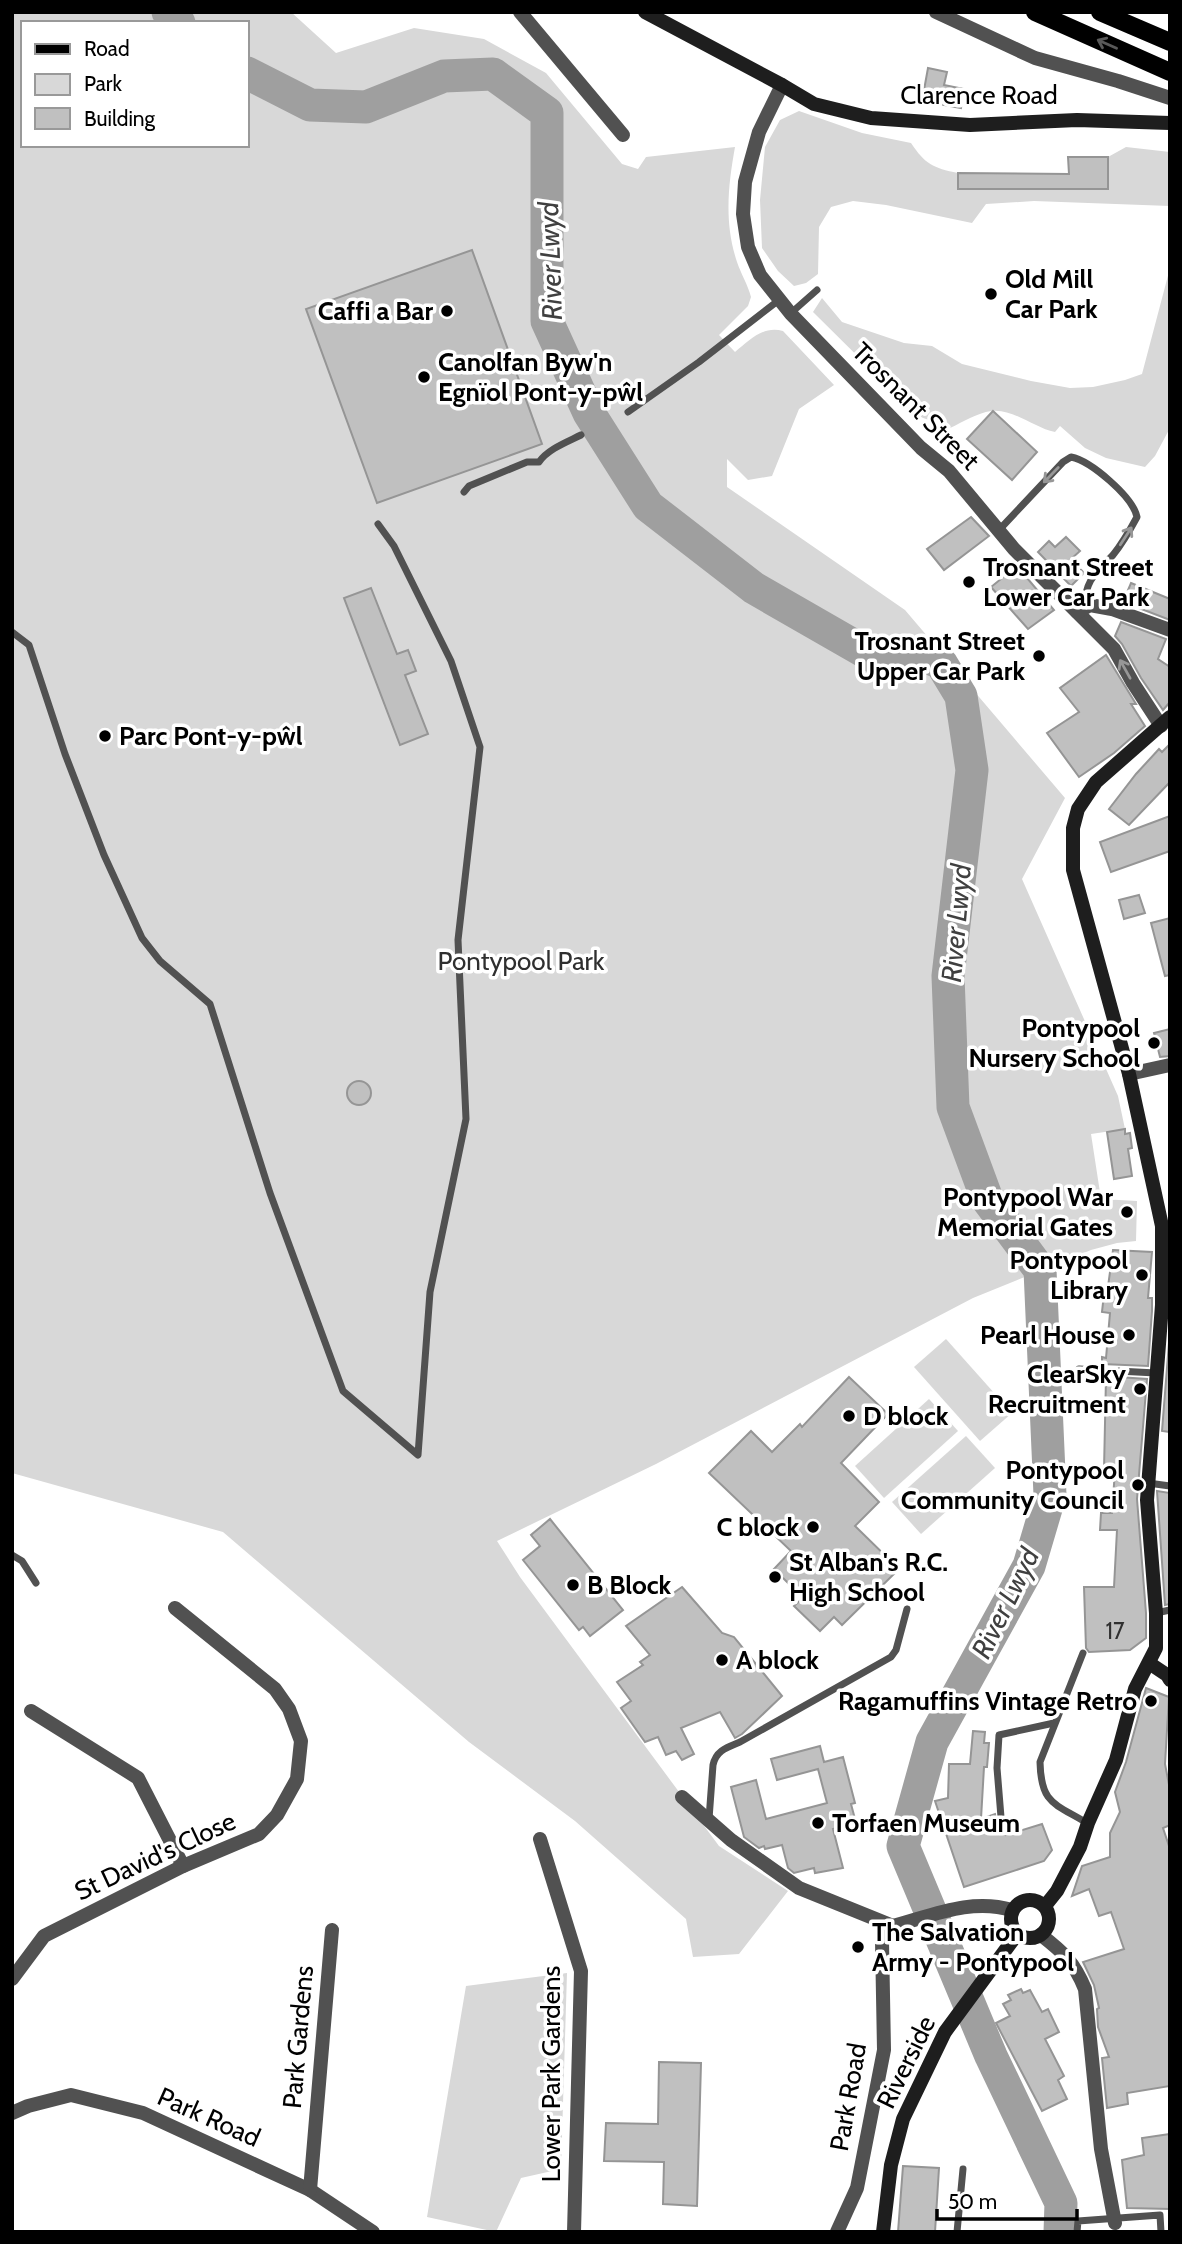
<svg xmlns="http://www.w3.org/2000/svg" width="1182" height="2244" font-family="Cabin,sans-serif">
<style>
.green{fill:#d8d8d8;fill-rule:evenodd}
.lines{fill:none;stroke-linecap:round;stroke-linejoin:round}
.river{stroke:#9f9f9f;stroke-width:33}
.building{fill:#c0c0c0;stroke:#959595;stroke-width:2}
.lane{stroke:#515151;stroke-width:7}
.street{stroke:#515151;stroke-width:14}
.secondary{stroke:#1e1e1e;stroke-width:14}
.primary{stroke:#000;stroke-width:18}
.oneway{stroke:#595959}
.oneway2{stroke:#979797}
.poi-dot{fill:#000;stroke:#fff;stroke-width:2.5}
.labels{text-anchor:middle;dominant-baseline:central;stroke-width:7;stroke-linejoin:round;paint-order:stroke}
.number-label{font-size:23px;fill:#303030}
.street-label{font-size:26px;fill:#000;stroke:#fff}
.poi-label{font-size:26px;font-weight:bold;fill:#000;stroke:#fff;text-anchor:start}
.park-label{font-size:26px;fill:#2f2f2f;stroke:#fff}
.water-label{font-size:28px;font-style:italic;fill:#404040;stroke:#fff}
</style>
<rect width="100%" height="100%" fill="#fff"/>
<g class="green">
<path d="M12 12H291L336 53 414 28 484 39 546 73 622 164 638 169 646 157 735 147C728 186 724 223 737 262 741 274 748 285 751 297L748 306 719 335 735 352C749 341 763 325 783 331L834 385 799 409 772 476 748 480 727 459V487L905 610 1065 798 1022 879 1118 1096 1125 1129 1091 1134 1101 1199 1137 1201 1136 1241 1117 1243 1091 1250 973 1298 656 1464 497 1541 520 1577 719 1846 788 1891 739 1954 693 1957 686 1919 575 1821 469 1742 223 1532 12 1473ZM23 23H247V145H23Z"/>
<path d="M799 111 862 133 911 143C925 164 933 168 958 173V189L1108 188V157L1126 147 1170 152V206L1034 201 986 204 972 223 886 205 853 201 831 207 819 227 818 274 806 283 794 286 778 271 762 248 760 200 765 147 780 120Z"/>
<path d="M1170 268V428L1155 456 1145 467 1106 458 1085 448 1060 426 1055 432C1034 428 1013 408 991 411 977 413 963 422 950 428L918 416 813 312 822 298 842 322 904 343 932 346 962 364 1031 381 1070 388 1093 387 1125 380 1142 374Z"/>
<path d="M946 1339 1012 1413 980 1441 914 1367Z"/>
<path d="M929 1399 958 1431 884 1498 855 1466Z"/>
<path d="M966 1436 995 1468 921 1534 892 1502Z"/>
<path d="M567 1973 561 2169 521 2178 496 2232 427 2217 466 1986Z"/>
</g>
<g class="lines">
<g class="river">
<path d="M168 12 179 23"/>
<path d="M247 73 310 105 366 107 444 76 493 74 547 113V321L589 413 648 506 754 588 881 661 914 652 941 663 961 696 972 770 948 976 953 1107 987 1199 1040 1270 1050 1495 1029 1566 932 1742 903 1846 991 2056 1061 2203 1060 2232"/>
</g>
</g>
<g class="building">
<path d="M928 68 947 72 944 85 964 89 961 108 922 101Z"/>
<path d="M1068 157H1108V189H958V173L1069 174Z"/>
<path d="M472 250 542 444 377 503 306 309Z"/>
<path d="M993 411 1037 452 1012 480 967 439Z"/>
<path d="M971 517 989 536 944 570 927 549Z"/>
<path d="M1066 537 1080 551 1071 559 1084 573 1071 586 1038 552 1049 541 1055 547Z"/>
<path d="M1017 566 1054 610 1028 629 991 587Z"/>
<path d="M1131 583 1170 599V620L1123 602Z"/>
<path d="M371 588 397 654 408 650 416 671 405 675 428 734 400 745 344 598Z"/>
<path d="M1121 622 1166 639 1158 659 1170 667V702L1163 710 1141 678 1122 644 1115 636Z"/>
<path d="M1106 655 1136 704H1131L1145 726 1114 753 1079 777 1047 733 1079 712 1060 688Z"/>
<path d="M1170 744V782L1129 825 1109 809 1136 774 1159 749 1162 752Z"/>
<path d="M1170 816V851L1111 872 1100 842Z"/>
<path d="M1139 895 1145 913 1124 919 1119 900Z"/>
<path d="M1170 918V975L1165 976 1151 923Z"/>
<path d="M1170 1029V1056L1160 1057 1154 1033Z"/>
<circle cx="359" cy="1093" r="12"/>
<path d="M1125 1129V1134L1130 1133 1132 1148 1128 1149 1132 1176 1114 1179 1107 1132Z"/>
<path d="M1113 1250 1152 1252 1148 1298H1152V1311L1148 1366 1102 1364V1357L1106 1358 1110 1313 1102 1312 1104 1294H1107Z"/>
<path d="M1170 1330V1432L1162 1431Z"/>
<path d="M1102 1376 1147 1379 1137 1499 1146 1613V1638L1130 1650 1089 1652 1086 1648 1084 1587H1114L1117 1530H1100L1101 1513H1112L1115 1470H1104L1106 1377Z"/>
<path d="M849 1377 888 1414 841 1463 879 1502 855 1526 899 1569 842 1625 834 1617 820 1631 794 1606 803 1598 774 1569 791 1551 709 1473 751 1431 772 1452 800 1424 802 1427Z"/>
<path d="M1157 1491 1170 1493V1604L1165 1605Z"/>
<path d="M550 1519 623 1610 590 1636 583 1627 579 1630 523 1560 540 1546 531 1535Z"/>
<path d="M682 1587 722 1633 734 1637 782 1696 742 1734 735 1738 720 1712 681 1728 694 1754 682 1760 676 1751 666 1755 658 1737 645 1742 621 1708 631 1701 617 1682 643 1665 640 1662 650 1655 626 1626Z"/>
<path d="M1146 1688 1169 1697 1165 1764 1170 1790V1825L1163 1828 1170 1849V2086L1127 2093 1128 2104 1107 2108 1102 2058 1109 2057 1098 2027 1097 2009 1099 2008 1094 1985 1083 1962 1124 1949 1111 1912 1099 1916 1089 1889 1072 1896 1082 1866 1110 1857V1833L1120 1812 1115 1792 1126 1762Z"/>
<path d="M973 1731 985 1732 984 1743H989L987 1767H984L981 1819 995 1814 996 1821 1002 1823 1006 1835 1042 1824 1052 1850 1044 1861 964 1887 935 1801 948 1798 949 1764H970Z"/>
<path d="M820 1746 824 1762 843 1757 855 1803 851 1804 855 1819 844 1822 845 1826 833 1829 843 1868 815 1873 814 1868 794 1873 788 1868 782 1845 765 1849 764 1846 759 1848 744 1837 731 1787 756 1780 766 1819 827 1803 818 1769 777 1780 771 1759Z"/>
<path d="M1021 1989 1023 1993 1030 1990 1042 2012 1048 2009 1059 2032 1045 2039 1064 2076 1058 2080 1067 2099 1042 2111 996 2023 1010 2016 1003 2004 1011 2000 1008 1995Z"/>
<path d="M659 2062 701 2063 697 2206 663 2204 664 2162 604 2161 606 2123 658 2124Z"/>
<path d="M1170 2134V2209L1127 2208 1122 2160 1144 2155 1142 2138Z"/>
<path d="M903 2166 939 2168 935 2232H898Z"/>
</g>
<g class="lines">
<g class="lane">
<path d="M791 313 817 290"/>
<path d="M628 412 699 362 779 300"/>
<path d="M464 492 469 486 527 462H539C548 449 567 442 581 435"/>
<path d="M999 530 1063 462 1071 457C1091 461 1133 497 1137 517 1130 530 1122 544 1113 555 1095 574 1086 579 1084 607"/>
<path d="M12 632 29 645 65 754 104 855 142 938 160 961 210 1004 270 1193 343 1391 418 1455 430 1292 466 1119 458 940 480 747 451 661 394 546 378 524"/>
<path d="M1079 1369 1156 1373"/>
<path d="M1148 1483 1170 1486"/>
<path d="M12 1555 22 1561 36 1583"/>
<path d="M1156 1613 1170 1610"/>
<path d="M1083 1653 1040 1762C1041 1804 1054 1803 1087 1823"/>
<path d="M1001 1817 997 1768 999 1735 1054 1723"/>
<path d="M709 1819 713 1765C716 1750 728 1747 740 1742L891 1657 896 1650 907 1609"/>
<path d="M957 2232 963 2169"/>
<path d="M1077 2232 1078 2221 1160 2215 1161 2232"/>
</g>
<g class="street">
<path d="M520 12 623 135"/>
<path d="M936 12 1035 58 1118 81 1170 98"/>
<path d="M782 85 759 132 745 182 743 214 748 247 760 275 791 314 921 448 949 471 1014 549 1114 649 1133 683 1161 726"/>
<path d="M1077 612 1090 605 1112 609 1170 630"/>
<path d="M1129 1074 1170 1065"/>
<path d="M31 1711 138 1778 183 1866"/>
<path d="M682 1797 731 1840 799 1888 893 1926"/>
<path d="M540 1839 581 1971 574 2232"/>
<path d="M893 1926C934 1915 971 1898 1012 1910"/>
<path d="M1041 1935C1063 1952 1074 1962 1085 1989L1101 2149 1115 2223"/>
<path d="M12 1979 44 1936 183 1866 259 1834 277 1815 297 1779 301 1741 289 1709 275 1689 175 1608"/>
<path d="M12 2113 28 2106 71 2095 143 2113 310 2190 373 2232"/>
<path d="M310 2190 332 1930"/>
<path d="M837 2232 857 2188 884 2050 882 1941 893 1926"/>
</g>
<g class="secondary">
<path d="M645 12 782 85 814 104 871 118 970 125 1077 120 1170 123"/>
<path d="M1149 1663 1167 1675 1170 1680"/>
<circle cx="1030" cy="1919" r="19"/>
<path d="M1045 1906 1057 1891 1080 1847 1088 1823 1116 1760 1135 1689 1156 1648V1613L1147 1500 1162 1305V1226L1129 1074 1073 870V828L1078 809 1096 782 1170 717"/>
<path d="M883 2232 891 2165 903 2119 945 2032 1018 1933"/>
</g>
<g class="primary">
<path d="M1035 12 1170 72"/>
<path d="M1100 12 1170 42"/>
</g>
</g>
<defs><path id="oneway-shaft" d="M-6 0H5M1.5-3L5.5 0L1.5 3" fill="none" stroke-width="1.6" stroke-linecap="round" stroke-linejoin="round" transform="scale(1.75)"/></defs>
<use class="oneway" href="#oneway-shaft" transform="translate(1107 44) rotate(-156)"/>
<g class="oneway2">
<use href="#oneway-shaft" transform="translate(1051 475) rotate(134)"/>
<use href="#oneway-shaft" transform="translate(1126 536) rotate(-57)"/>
<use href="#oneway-shaft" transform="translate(1125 669) rotate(-119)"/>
</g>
<g class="poi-dot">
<circle cx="991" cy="294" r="7"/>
<circle cx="447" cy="311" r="7"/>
<circle cx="424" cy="377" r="7"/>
<circle cx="969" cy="582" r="7"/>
<circle cx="1039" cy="656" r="7"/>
<circle cx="105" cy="736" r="7"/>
<circle cx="1154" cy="1043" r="7"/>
<circle cx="1127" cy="1212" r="7"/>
<circle cx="1142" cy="1275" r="7"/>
<circle cx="1129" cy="1335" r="7"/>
<circle cx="1140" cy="1389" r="7"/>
<circle cx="849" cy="1416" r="7"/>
<circle cx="1138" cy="1485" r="7"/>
<circle cx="813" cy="1527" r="7"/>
<circle cx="775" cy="1577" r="7"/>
<circle cx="573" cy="1585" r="7"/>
<circle cx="722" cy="1660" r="7"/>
<circle cx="1151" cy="1701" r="7"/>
<circle cx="818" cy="1823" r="7"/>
<circle cx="858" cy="1947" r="7"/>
</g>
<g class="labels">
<g class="number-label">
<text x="1115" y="1631">17</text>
</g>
<g class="street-label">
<text x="979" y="95">Clarence Road</text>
<text transform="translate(916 406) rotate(45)">Trosnant Street</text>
<text transform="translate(155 1856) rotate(-25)">St David's Close</text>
<text transform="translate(298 2037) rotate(-85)">Park Gardens</text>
<text transform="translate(906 2062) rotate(-64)">Riverside</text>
<text transform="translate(551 2074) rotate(-90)">Lower Park Gardens</text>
<text transform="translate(848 2097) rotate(-80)">Park Road</text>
<text transform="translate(209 2117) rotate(24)">Park Road</text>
</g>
<g class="poi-label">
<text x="1005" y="279">Old Mill<tspan x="1005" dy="30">Car Park</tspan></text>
<text x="433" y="311" text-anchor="end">Caffi a Bar</text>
<text x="438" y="362">Canolfan Byw'n<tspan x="438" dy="30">Egnïol Pont-y-pŵl</tspan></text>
<text x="983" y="567">Trosnant Street<tspan x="983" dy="30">Lower Car Park</tspan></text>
<text x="1025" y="641" text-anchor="end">Trosnant Street<tspan x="1025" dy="30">Upper Car Park</tspan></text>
<text x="119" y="736">Parc Pont-y-pŵl</text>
<text x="1140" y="1028" text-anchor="end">Pontypool<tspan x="1140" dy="30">Nursery School</tspan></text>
<text x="1113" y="1197" text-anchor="end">Pontypool War<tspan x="1113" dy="30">Memorial Gates</tspan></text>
<text x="1128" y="1260" text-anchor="end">Pontypool<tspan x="1128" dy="30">Library</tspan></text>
<text x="1115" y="1335" text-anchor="end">Pearl House</text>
<text x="1126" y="1374" text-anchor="end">ClearSky<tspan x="1126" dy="30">Recruitment</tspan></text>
<text x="863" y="1416">D block</text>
<text x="1124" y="1470" text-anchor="end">Pontypool<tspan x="1124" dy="30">Community Council</tspan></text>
<text x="799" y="1527" text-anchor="end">C block</text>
<text x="789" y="1562">St Alban's R.C.<tspan x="789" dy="30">High School</tspan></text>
<text x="587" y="1585">B Block</text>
<text x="736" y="1660">A block</text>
<text x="1137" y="1701" text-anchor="end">Ragamuffins Vintage Retro</text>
<text x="832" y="1823">Torfaen Museum</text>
<text x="872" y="1932">The Salvation<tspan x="872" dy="30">Army - Pontypool</tspan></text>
</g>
<g class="park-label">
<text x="521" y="961">Pontypool Park</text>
</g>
<g class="water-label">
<text transform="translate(550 261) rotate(-92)">River Lwyd</text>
<text transform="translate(956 923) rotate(-85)">River Lwyd</text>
<text transform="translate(1005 1603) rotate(-64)">River Lwyd</text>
</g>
</g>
<rect width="1182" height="2244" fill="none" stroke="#000000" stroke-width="28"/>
<rect x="21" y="21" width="228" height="126" fill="#ffffff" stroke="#999999" stroke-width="2"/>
<rect x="35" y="44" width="35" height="10" fill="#000000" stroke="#999999" stroke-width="2"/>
<text x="84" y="56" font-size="21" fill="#000000">Road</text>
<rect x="35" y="74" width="35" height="21" fill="#d8d8d8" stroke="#999999" stroke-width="2"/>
<text x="84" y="91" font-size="21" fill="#000000">Park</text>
<rect x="35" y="108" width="35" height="21" fill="#c0c0c0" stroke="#999999" stroke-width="2"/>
<text x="84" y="126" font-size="21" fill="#000000">Building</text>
<path d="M937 2209v10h140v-10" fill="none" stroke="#000000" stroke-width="3.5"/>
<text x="948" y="2209" font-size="21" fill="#000000" stroke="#ffffff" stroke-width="5" paint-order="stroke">50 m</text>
</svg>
